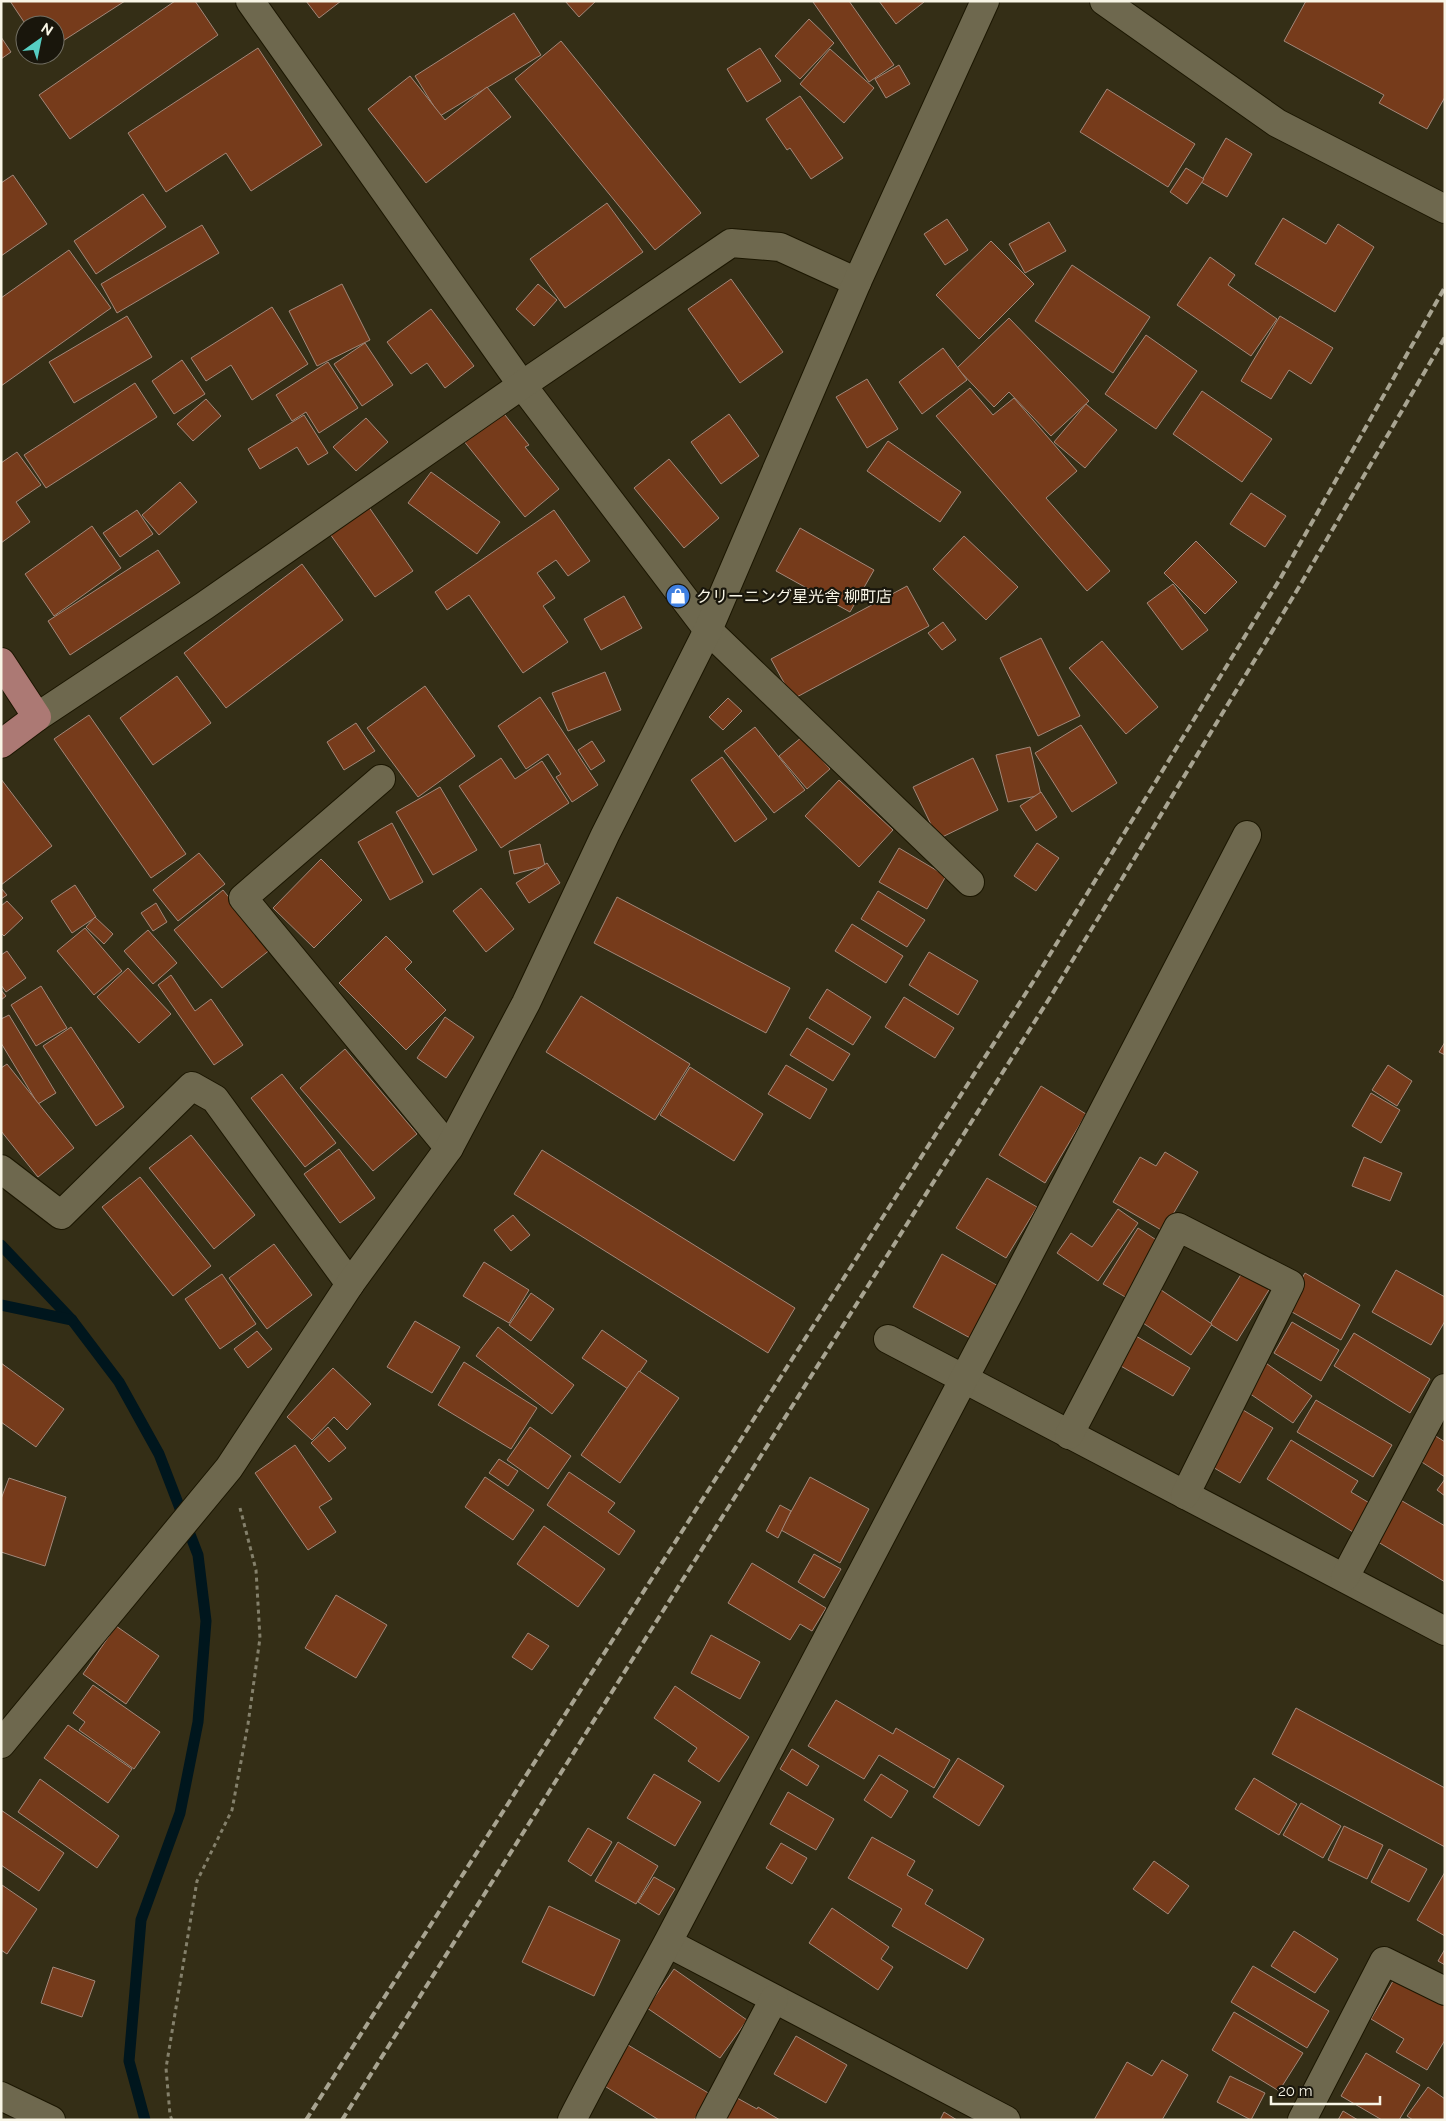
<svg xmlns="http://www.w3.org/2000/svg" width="1446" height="2121" font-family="Raleway,'Noto Sans JP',sans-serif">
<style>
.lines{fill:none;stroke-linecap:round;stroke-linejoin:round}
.stream{stroke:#00161d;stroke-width:11}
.building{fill:#763b1b;stroke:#a28779}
.minor-casing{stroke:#1b1601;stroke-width:30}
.major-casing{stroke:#1b1601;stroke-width:30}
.path{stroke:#84806b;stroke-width:3;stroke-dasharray:4 4;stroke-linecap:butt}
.minor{stroke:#6e684e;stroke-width:28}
.major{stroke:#ac7974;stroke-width:28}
.rail{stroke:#a8a491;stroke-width:4;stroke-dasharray:8 4;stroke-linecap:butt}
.labels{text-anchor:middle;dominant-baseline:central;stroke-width:4.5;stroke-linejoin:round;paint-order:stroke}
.poi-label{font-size:16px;fill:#f8f5e6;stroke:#19160c;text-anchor:start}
</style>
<rect width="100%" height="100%" fill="#342e16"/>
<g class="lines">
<g class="stream">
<path d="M1 1245 72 1320 119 1382 159 1454 198 1555 206 1621 198 1722 180 1813 141 1920 129 2061 145 2120"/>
<path d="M1 1305 72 1320"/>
</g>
</g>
<g class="building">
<path d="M10 1H125L55 46V25H26Z"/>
<path d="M175 1H195L218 35 70 139 39 95Z"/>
<path d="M306 1H341L319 18Z"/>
<path d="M565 1H596L579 17Z"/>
<path d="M814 1H849L894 65 869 82 813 2Z"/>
<path d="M879 1H923L924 2 896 24Z"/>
<path d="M1306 1H1445V97L1427 129 1379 103 1384 95 1284 41Z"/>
<path d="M514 13 541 55 440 116 415 76Z"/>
<path d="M809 19 834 43 800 79 775 56Z"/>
<path d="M1 37 11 52 1 59Z"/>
<path d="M561 41 701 213 655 250 515 79Z"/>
<path d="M258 48 322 145 251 191 226 153 166 192 128 133Z"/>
<path d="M760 48 781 81 747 102 727 69Z"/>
<path d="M830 49 874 88 844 123 800 84Z"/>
<path d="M899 65 910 84 886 98 875 79Z"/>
<path d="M410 76 445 120 487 87 511 117 426 183 368 109Z"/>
<path d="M1107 89 1195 144 1168 187 1080 132Z"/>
<path d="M800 96 843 158 811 179 790 148 787 150 766 119Z"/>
<path d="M1226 138 1252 154 1227 197 1201 182Z"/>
<path d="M1186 168 1204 179 1187 204 1170 192Z"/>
<path d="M13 175 47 224 1 256V183Z"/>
<path d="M143 194 166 227 96 274 74 241Z"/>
<path d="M607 203 643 252 565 308 530 259Z"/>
<path d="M1283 218 1326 244 1338 224 1374 247 1335 312 1255 264Z"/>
<path d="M947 219 968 250 945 265 924 234Z"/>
<path d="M1049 222 1066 251 1025 273 1009 244Z"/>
<path d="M202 225 219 253 117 313 101 284Z"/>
<path d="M991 241 1034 284 979 339 936 295Z"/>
<path d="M69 250 111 308 1 386V298Z"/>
<path d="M1210 257 1235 275 1228 285 1277 319 1251 356 1177 305Z"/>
<path d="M1072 265 1150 317 1113 373 1035 321Z"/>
<path d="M731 279 783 352 740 383 688 309Z"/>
<path d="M342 284 370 340 317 366 289 311Z"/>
<path d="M538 284 557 300 534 326 516 309Z"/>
<path d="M272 307 308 364 252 400 231 365 206 381 191 358Z"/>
<path d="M431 309 474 366 445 388 427 363 411 374 387 342Z"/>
<path d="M127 316 152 357 74 403 49 362Z"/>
<path d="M1280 316 1333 348 1311 384 1289 370 1271 399 1241 381Z"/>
<path d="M1009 318 1089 401 1051 436 1009 392 994 407 957 368Z"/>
<path d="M1146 335 1197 371 1156 429 1105 394Z"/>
<path d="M365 343 393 385 362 406 334 364Z"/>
<path d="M943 348 967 380 922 414 899 382Z"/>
<path d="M182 360 205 394 174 414 152 381Z"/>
<path d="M328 362 358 408 319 433 306 412 292 421 276 395Z"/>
<path d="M867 379 898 429 867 448 836 397Z"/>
<path d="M135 383 157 417 46 488 24 455Z"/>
<path d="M970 388 993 415 1014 398 1077 471 1046 498 1110 571 1087 591 936 416Z"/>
<path d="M1202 391 1272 439 1242 482 1173 434Z"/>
<path d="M206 399 221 416 193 441 177 424Z"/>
<path d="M1086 404 1117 430 1085 468 1054 442Z"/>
<path d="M501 410 529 445 525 447 559 489 525 517 463 440Z"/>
<path d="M729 414 759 456 721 484 691 442Z"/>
<path d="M304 415 328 453 308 465 297 447 260 469 248 449Z"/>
<path d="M366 418 388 442 356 471 333 447Z"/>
<path d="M888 441 961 492 940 522 867 471Z"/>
<path d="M17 452 41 485 16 502 30 522 1 543V463Z"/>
<path d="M669 459 719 518 684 548 634 488Z"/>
<path d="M431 472 500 522 477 554 408 503Z"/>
<path d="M180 482 197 502 159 535 142 515Z"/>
<path d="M1251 493 1286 516 1265 547 1230 524Z"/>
<path d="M364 500 413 571 375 597 325 527Z"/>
<path d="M137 510 153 534 120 557 103 533Z"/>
<path d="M554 510 590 561 568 576 556 560 537 573 555 598 543 606 568 642 523 673 469 595 447 610 435 592Z"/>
<path d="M92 526 121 568 54 616 25 574Z"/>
<path d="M800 528 874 570 850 612 776 571Z"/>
<path d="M964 536 1018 587 986 620 933 569Z"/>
<path d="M1196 541 1237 582 1205 614 1164 573Z"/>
<path d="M158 550 180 583 70 655 48 621Z"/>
<path d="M302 564 343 620 226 708 184 653Z"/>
<path d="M1173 584 1208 630 1182 650 1147 603Z"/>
<path d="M907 586 929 626 793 699 771 659Z"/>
<path d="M624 596 642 628 601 650 584 619Z"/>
<path d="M943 622 956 640 942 650 928 633Z"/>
<path d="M1041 638 1080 716 1038 736 1000 658Z"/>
<path d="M1102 641 1158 707 1126 734 1069 668Z"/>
<path d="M605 672 621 710 568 731 552 693Z"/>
<path d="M177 676 211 723 153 765 120 718Z"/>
<path d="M425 686 475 756 418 797 367 728Z"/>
<path d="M540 697 598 785 572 802 556 777 561 774 548 754 526 769 498 726Z"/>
<path d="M728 698 742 711 723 730 709 717Z"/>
<path d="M89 715 186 854 151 878 54 739Z"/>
<path d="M356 723 375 751 344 770 327 742Z"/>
<path d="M1081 725 1117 783 1072 812 1035 753Z"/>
<path d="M755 727 805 790 774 813 724 751Z"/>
<path d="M802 737 830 769 807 789 779 756Z"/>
<path d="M592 741 605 761 591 770 578 750Z"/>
<path d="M1030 747 1041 795 1008 802 996 755Z"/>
<path d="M722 757 767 819 735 842 691 780Z"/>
<path d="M501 758 515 779 542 761 569 803 501 848 459 786Z"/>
<path d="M973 758 998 810 938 839 913 787Z"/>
<path d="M1 779 52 846 1 885Z"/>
<path d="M839 780 893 830 859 867 805 816Z"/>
<path d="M440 787 477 850 433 875 396 812Z"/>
<path d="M1041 792 1057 817 1036 831 1020 806Z"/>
<path d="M392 823 423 882 390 900 358 842Z"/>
<path d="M1037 843 1059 858 1036 891 1014 876Z"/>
<path d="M540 844 545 866 514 874 509 851Z"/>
<path d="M899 848 946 876 927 909 879 882Z"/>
<path d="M199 853 225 884 178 921 153 890Z"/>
<path d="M321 859 362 900 314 948 273 908Z"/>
<path d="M547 863 560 883 529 903 516 883Z"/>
<path d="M75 885 96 917 72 933 51 901Z"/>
<path d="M1 888 7 895 1 899Z"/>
<path d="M481 888 514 929 486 952 453 911Z"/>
<path d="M223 890 271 949 222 988 174 930Z"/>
<path d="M878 891 925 920 907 947 861 919Z"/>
<path d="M617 897 790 988 766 1033 594 943Z"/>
<path d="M7 901 23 918 4 936 1 933V906Z"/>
<path d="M156 903 167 922 153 931 141 913Z"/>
<path d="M95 917 113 934 104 944 86 927Z"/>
<path d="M852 924 903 956 886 983 835 951Z"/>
<path d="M85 928 122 971 94 995 57 951Z"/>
<path d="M148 930 177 963 153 984 124 951Z"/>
<path d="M386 936 412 962 405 969 446 1010 406 1050 339 983Z"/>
<path d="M7 951 26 978 6 992 1 985V955Z"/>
<path d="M929 952 978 981 958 1015 909 985Z"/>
<path d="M128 968 171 1014 139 1043 97 997Z"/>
<path d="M171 975 195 1011 211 999 243 1045 214 1065 158 985Z"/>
<path d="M41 986 67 1028 36 1046 11 1005Z"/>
<path d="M827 989 871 1017 853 1045 809 1018Z"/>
<path d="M1 990 6 996 1 1000Z"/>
<path d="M581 996 690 1064 655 1120 546 1052Z"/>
<path d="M904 997 954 1028 935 1058 885 1027Z"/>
<path d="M9 1015 56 1093 38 1104 1 1043V1019Z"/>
<path d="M445 1017 474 1037 446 1078 417 1058Z"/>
<path d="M71 1027 124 1107 96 1126 43 1046Z"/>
<path d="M807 1028 850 1054 833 1081 790 1055Z"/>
<path d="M1445 1042V1055L1439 1052Z"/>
<path d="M345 1049 417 1134 373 1171 300 1088Z"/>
<path d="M7 1064 74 1148 38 1177 1 1131V1068Z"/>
<path d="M786 1065 827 1089 810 1119 768 1094Z"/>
<path d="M1388 1065 1412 1081 1397 1106 1372 1090Z"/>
<path d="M690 1067 763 1114 734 1161 660 1115Z"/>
<path d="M282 1074 336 1143 305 1167 251 1098Z"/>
<path d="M1041 1086 1086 1114 1045 1183 999 1155Z"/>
<path d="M1371 1093 1400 1110 1381 1143 1352 1126Z"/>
<path d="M191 1135 255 1215 214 1249 149 1168Z"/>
<path d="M339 1149 375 1198 340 1223 304 1174Z"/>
<path d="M542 1150 795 1308 768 1353 514 1194Z"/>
<path d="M1165 1152 1198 1172 1163 1231 1113 1202 1140 1157 1156 1166Z"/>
<path d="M1364 1157 1402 1173 1390 1201 1352 1186Z"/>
<path d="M140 1177 211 1266 173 1296 102 1207Z"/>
<path d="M987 1178 1037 1207 1006 1258 956 1228Z"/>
<path d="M1118 1209 1138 1223 1098 1281 1057 1253 1071 1233 1092 1247Z"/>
<path d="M513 1215 530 1235 511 1251 494 1230Z"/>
<path d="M1138 1228 1161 1243 1127 1298 1103 1284Z"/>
<path d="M274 1244 312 1295 267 1329 229 1278Z"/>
<path d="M942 1254 1000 1287 972 1339 913 1307Z"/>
<path d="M484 1262 529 1290 509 1323 463 1296Z"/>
<path d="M1245 1268 1272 1285 1237 1341 1210 1324Z"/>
<path d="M1396 1270 1445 1297V1321L1431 1345 1372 1312Z"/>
<path d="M1305 1273 1360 1305 1341 1340 1285 1308Z"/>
<path d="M222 1274 256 1324 220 1349 185 1299Z"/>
<path d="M1161 1290 1212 1324 1191 1355 1140 1321Z"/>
<path d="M531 1293 554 1309 531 1341 509 1325Z"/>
<path d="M415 1321 460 1347 432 1393 387 1367Z"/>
<path d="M1292 1322 1339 1350 1321 1381 1274 1353Z"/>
<path d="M498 1327 574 1385 552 1414 476 1356Z"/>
<path d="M602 1330 647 1361 628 1389 582 1358Z"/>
<path d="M257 1331 272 1349 248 1368 234 1349Z"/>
<path d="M1354 1333 1430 1379 1410 1413 1334 1366Z"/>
<path d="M1136 1336 1190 1368 1173 1396 1119 1365Z"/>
<path d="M1263 1361 1312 1396 1293 1423 1243 1389Z"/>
<path d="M464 1362 537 1408 511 1449 438 1405Z"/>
<path d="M1 1363 64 1409 36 1447 1 1422Z"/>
<path d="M333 1368 371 1404 347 1430 334 1417 312 1440 287 1417Z"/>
<path d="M639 1371 679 1398 620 1483 581 1455Z"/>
<path d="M1316 1400 1392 1445 1373 1477 1297 1432Z"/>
<path d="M1238 1407 1273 1428 1240 1483 1204 1462Z"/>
<path d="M328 1427 346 1448 329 1462 311 1443Z"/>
<path d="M530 1427 571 1456 548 1489 507 1460Z"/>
<path d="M1434 1435 1445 1442V1477L1417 1459Z"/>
<path d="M1291 1440 1358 1481 1351 1492 1371 1504 1353 1532 1267 1479Z"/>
<path d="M295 1445 332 1499 319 1507 336 1532 308 1550 255 1473Z"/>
<path d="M499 1459 518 1471 508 1486 489 1473Z"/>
<path d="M569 1472 615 1503 608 1512 635 1531 619 1555 547 1505Z"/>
<path d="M485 1477 534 1510 513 1540 465 1507Z"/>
<path d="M810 1477 869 1509 840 1563 781 1530Z"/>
<path d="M9 1478 66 1497 45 1566 1 1552V1499Z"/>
<path d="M1445 1479V1496L1437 1490Z"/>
<path d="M1397 1498 1445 1526V1582L1373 1539Z"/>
<path d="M780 1505 791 1511 778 1538 766 1531Z"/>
<path d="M544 1526 605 1569 578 1607 517 1564Z"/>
<path d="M814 1554 841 1569 824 1598 798 1582Z"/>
<path d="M752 1563 826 1608 812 1631 800 1624 790 1640 728 1603Z"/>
<path d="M336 1595 387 1625 356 1678 305 1648Z"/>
<path d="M116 1626 159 1656 126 1704 83 1674Z"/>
<path d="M528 1633 549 1646 532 1670 512 1657Z"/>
<path d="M711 1635 760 1662 740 1699 691 1673Z"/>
<path d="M93 1685 160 1732 134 1769 79 1730 85 1722 73 1713Z"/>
<path d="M675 1686 749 1737 719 1782 688 1761 697 1748 654 1718Z"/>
<path d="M836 1700 893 1734 896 1728 950 1760 934 1788 879 1755 864 1779 808 1746Z"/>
<path d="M1296 1708 1445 1788V1847L1272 1754Z"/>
<path d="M68 1725 132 1769 108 1803 44 1758Z"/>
<path d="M792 1749 819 1766 807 1786 780 1769Z"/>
<path d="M958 1758 1004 1786 979 1826 933 1797Z"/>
<path d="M654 1774 701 1802 675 1846 627 1818Z"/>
<path d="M881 1774 908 1791 891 1818 864 1800Z"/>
<path d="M1254 1778 1297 1804 1279 1835 1235 1809Z"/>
<path d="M40 1779 119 1836 97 1868 18 1812Z"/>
<path d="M788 1792 834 1819 816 1850 770 1824Z"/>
<path d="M1301 1803 1341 1826 1323 1858 1283 1835Z"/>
<path d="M1 1810 64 1853 39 1891 1 1865Z"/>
<path d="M1344 1826 1383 1845 1367 1879 1328 1860Z"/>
<path d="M588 1828 612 1842 591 1876 568 1861Z"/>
<path d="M872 1837 915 1861 907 1875 933 1890 925 1904 984 1939 967 1969 892 1926 902 1909 848 1878Z"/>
<path d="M618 1842 658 1866 636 1904 595 1881Z"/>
<path d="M781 1843 807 1858 792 1884 766 1868Z"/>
<path d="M1389 1849 1427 1869 1409 1902 1371 1882Z"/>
<path d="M1154 1861 1189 1886 1168 1914 1133 1889Z"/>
<path d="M1445 1872V1936L1417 1920Z"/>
<path d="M654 1877 675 1889 659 1915 638 1902Z"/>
<path d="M2 1885 37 1909 7 1954 1 1950Z"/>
<path d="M549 1906 620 1940 594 1996 522 1962Z"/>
<path d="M832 1908 889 1947 881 1959 893 1967 878 1990 809 1943Z"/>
<path d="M1294 1931 1338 1959 1315 1993 1271 1966Z"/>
<path d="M1445 1949V1965L1438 1961Z"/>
<path d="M1253 1966 1329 2011 1307 2048 1231 2002Z"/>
<path d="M53 1967 95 1981 82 2017 41 2003Z"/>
<path d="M674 1969 747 2020 720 2058 647 2008Z"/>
<path d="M1396 1976 1445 2005V2040L1427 2070 1396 2052 1404 2039 1371 2019Z"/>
<path d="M1234 2012 1303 2053 1279 2091 1212 2050Z"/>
<path d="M796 2036 847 2065 826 2103 774 2074Z"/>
<path d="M628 2045 710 2094 694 2120H659L603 2085Z"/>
<path d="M1366 2053 1420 2085 1399 2120H1382L1341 2096Z"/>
<path d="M1162 2060 1188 2075 1162 2120H1094L1127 2062 1152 2076Z"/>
<path d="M1230 2076 1265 2093 1251 2120 1217 2102Z"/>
<path d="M1428 2087 1445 2099V2120H1413L1407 2116Z"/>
<path d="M730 2094 757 2109 758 2107 780 2120H715Z"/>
<path d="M1343 2111 1358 2120H1338Z"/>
<path d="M944 2112 957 2120H940Z"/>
</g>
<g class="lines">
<g class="minor-casing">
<g id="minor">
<path d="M250 1 522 385 708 630 970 882"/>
<path d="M1104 1 1277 123 1445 209"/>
<path d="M37 717 204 606 522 385 731 243 780 247 857 282"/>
<path d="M381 779 243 898 449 1148"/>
<path d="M1 1169 61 1215 192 1086 215 1099 350 1284"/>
<path d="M888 1339 1445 1631"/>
<path d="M1069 1435 1178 1227 1290 1284 1185 1495"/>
<path d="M1345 1577 1445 1388"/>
<path d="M1 1744 229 1468 350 1284 449 1148 526 1003 605 835 708 630 857 282 985 1"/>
<path d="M668 1943 1006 2120"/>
<path d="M1 2096 51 2120"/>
<path d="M572 2120C603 2059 637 2000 669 1940 863 1573 1056 1204 1247 835"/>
<path d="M710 2120 774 1999"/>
<path d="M1302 2120 1384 1961 1445 1991"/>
</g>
</g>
<g class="major-casing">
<path id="major" d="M1 662 37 717 1 744"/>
</g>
<path class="path" d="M172 2120 170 2115 166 2068 197 1881 232 1810 248 1724 260 1638 256 1570 240 1508"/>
<use href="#minor" class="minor"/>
<use href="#major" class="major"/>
<g class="rail">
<path d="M306 2120 1033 982 1280 579 1445 287"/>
<path d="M342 2120 1054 991 1299 587 1445 337"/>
</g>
</g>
<defs>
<g id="shop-disc" transform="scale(1.25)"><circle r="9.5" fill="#3f7fe0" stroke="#19160c"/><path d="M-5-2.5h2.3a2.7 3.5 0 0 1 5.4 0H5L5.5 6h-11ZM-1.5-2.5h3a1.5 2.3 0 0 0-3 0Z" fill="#fff"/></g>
</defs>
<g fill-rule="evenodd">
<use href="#shop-disc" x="678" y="596"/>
</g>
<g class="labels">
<g class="poi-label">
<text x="696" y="596">クリーニング星光舎 柳町店</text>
</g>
</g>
<rect width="1446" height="2121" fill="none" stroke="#f8f5e6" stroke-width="5"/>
<g transform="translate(40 40) rotate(33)"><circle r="24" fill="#19160c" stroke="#726f63"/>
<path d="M0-4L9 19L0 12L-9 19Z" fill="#56cec3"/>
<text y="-8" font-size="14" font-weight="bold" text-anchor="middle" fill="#f8f5e6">N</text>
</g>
<path d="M1271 2096v8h109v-8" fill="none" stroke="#f8f5e6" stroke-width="2.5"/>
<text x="1278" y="2096" font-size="15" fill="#f8f5e6" stroke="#19160c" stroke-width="4" paint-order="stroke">20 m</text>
</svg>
